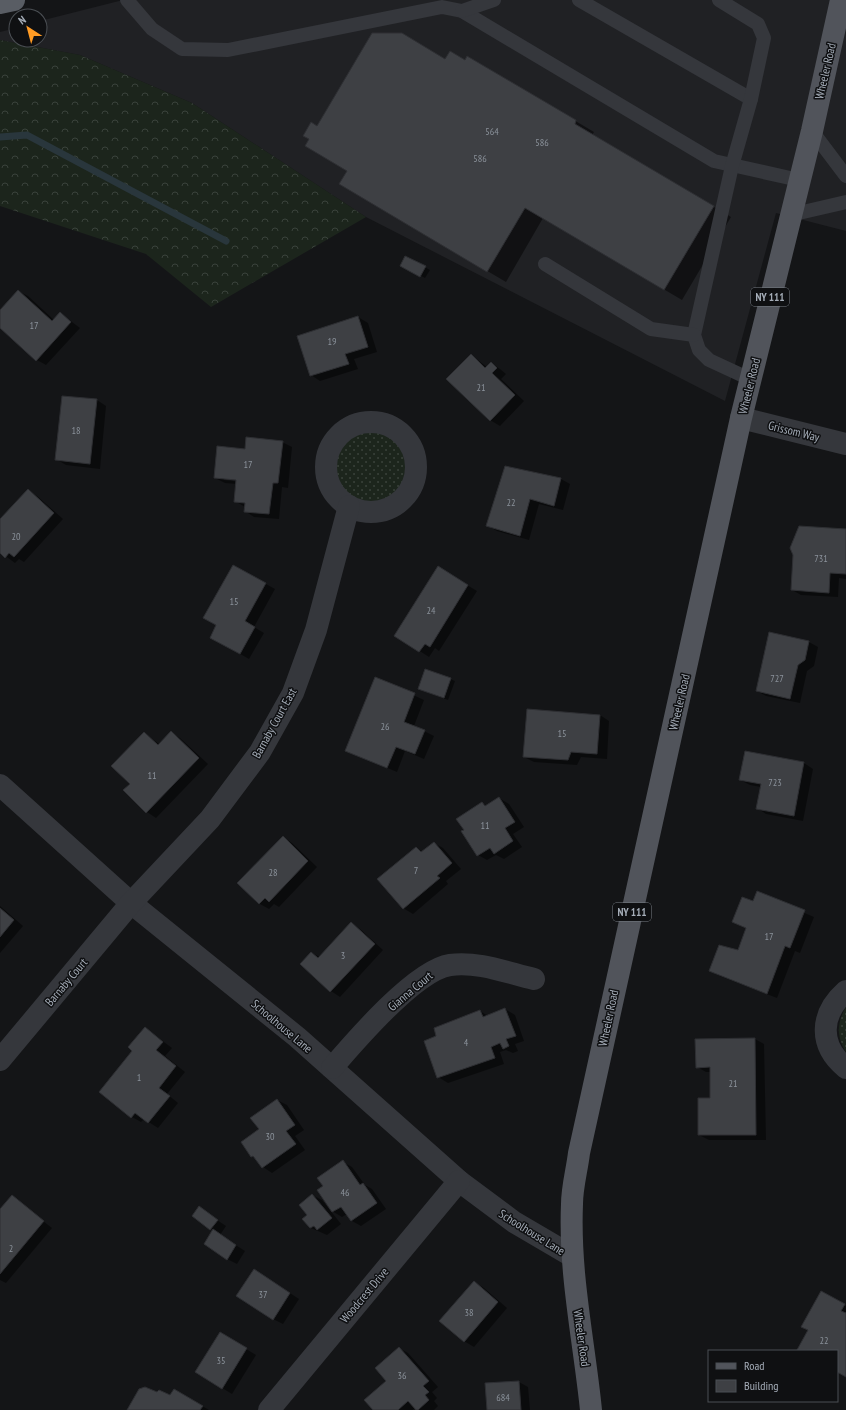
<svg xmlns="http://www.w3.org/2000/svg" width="846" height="1410" font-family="'PT Sans Narrow',sans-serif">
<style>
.built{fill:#202124}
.grass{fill:url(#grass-dots)}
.forest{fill:url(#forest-crowns)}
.shadow{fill:#0007;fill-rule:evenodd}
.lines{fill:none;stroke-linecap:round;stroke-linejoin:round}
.stream{stroke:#29363c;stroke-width:7}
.building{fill:#3e4044;stroke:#2e2f33}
.service{stroke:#35373c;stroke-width:14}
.minor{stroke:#35373c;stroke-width:22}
.primary{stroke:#51545b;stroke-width:22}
.trunk{stroke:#595d64;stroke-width:22}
.labels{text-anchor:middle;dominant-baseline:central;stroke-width:3;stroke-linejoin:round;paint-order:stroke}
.number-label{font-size:10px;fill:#8b929b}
.shield{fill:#0f1012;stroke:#787e86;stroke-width:1}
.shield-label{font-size:11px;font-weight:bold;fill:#a5adb8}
.street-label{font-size:12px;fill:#a5adb8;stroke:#0f1012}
</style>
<defs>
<pattern id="grass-dots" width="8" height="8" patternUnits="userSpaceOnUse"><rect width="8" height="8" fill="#1c251c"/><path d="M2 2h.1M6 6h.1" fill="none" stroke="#3a423b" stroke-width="1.8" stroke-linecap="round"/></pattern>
<pattern id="forest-crowns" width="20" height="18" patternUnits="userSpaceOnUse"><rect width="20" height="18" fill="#1c251c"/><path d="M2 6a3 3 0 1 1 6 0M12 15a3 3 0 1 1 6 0" fill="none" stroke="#3a423b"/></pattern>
</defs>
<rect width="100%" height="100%" fill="#141517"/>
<path class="built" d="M123 0H846V231L776 213 725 401 366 217 192 103 80 55 0 40V32L16 28V40H40V21Z"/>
<g class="grass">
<circle cx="372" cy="467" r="36"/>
<path d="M846 1007V1052C836 1036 837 1023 846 1007Z"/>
</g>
<path class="forest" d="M0 40 80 55 192 103 366 217 211 307 146 254 0 206Z"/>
<g class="shadow">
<path d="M445 60 486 68 594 132 592 135 731 217 682 300 543 218 506 282 340 184 348 170 318 127Z"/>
<path d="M406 257 430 270 425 278 401 265Z"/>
<path d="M18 291 28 296 54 320 60 313 80 328 46 365 37 360 0 326V311Z"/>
<path d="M358 317 368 323 377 352 354 359 358 369 320 381 311 375Z"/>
<path d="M471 355 487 367 491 363 500 369 506 374 501 379 524 401 500 426 490 420Z"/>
<path d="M63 397 97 400 106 406 100 469 66 465 56 459Z"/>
<path d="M282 442 292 447 288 488 282 487 279 519 254 517 245 511V507L235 501 237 484 225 483 215 478 246 450ZM224 478 241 480V482L224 480Z"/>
<path d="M533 472 561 479 570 484 563 510 539 504 529 540 497 531 488 526Z"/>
<path d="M28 490 37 496 63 519 24 562 19 559 15 563 0 552V520Z"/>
<path d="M846 530V579L839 578 838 597 801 595 792 590Z"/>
<path d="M233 566 275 589 254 627 264 633 249 659 211 637 217 625Z"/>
<path d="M447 573 477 591 439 651 435 648 429 657 395 635Z"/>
<path d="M809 642 818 647 814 666 807 671 800 703 766 696 757 691Z"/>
<path d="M376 678 424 700 414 726 434 736 424 759 405 751 397 772 347 751Z"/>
<path d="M450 679 455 681 448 700 419 689Z"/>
<path d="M600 715 609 721 607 759 581 757 577 765 534 762 524 757Z"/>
<path d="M144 733 159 744 171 733 180 738 208 764 156 818 147 812 125 790 131 784Z"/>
<path d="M804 763 813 769 803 821 766 814 757 808 761 787 750 785 740 780Z"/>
<path d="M499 798 509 804 524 827 513 834 522 847 504 859 496 855 487 860 478 855 482 803 487 806Z"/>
<path d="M283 837 292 843 317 867 279 907 274 904 269 909 260 904 239 883Z"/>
<path d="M434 843 443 848 461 869 446 881 448 884 413 914 403 908 416 848 423 852Z"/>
<path d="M757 893 814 917 800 953 795 951 777 998 720 976 710 971 739 951 747 929 733 922 753 902Z"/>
<path d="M0 906 23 926 0 953Z"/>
<path d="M351 923 360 929 383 950 340 997 331 991 301 964 312 953 320 957Z"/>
<path d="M505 1009 515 1015 524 1041 515 1044 518 1051 513 1053 506 1050 500 1052 504 1064 448 1083 438 1077V1037L480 1011 488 1016Z"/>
<path d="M145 1028 172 1048 165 1056 185 1072 167 1094 178 1103 158 1128 144 1119 141 1122 132 1117 100 1092 134 1051Z"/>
<path d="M755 1039 764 1044 766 1140H709L699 1135 711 1099V1072H706L697 1067Z"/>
<path d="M277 1100 287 1105 304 1130 295 1136 305 1150 272 1173 263 1167 257 1160 252 1156 260 1130Z"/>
<path d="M343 1162 352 1167 365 1185 372 1189 386 1209 361 1226 352 1221 347 1214 342 1217 332 1211 324 1186Z"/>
<path d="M312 1195 322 1200 341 1224 327 1235 311 1228 304 1219 309 1215Z"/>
<path d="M12 1197 52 1228 6 1283 0 1280V1211Z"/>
<path d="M199 1208 226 1226 220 1235 245 1251 237 1264 227 1259 214 1230 211 1229Z"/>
<path d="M264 1276 299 1299 283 1324 273 1319Z"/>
<path d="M474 1282 484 1288 507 1308 474 1347 464 1341Z"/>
<path d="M821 1292 846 1306V1376L837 1371V1351H801L798 1349 809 1330Z"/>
<path d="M220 1333 256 1355 232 1394 196 1372Z"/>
<path d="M399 1348 408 1353 438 1387 432 1392 437 1398 434 1401 438 1406 434 1410H417L415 1408 413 1410H375Z"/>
<path d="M519 1382 528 1387 530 1410H488Z"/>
<path d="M175 1390 209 1410H128L157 1394 171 1397Z"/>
</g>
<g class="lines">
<path class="stream" d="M0 137 27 135 226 241"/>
</g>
<g class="building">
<path d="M372 33H402L445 59 450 51 465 60 467 56 576 120 575 124 714 206 664 290 525 208 487 272 339 184 347 171 305 146 309 139 303 136 311 122 317 126Z"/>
<path d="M405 256 426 266 420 277 400 266Z"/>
<path d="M18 290 52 321 60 312 71 322 36 361 0 328V310Z"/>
<path d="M358 316 368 347 345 354 349 364 310 376 297 336Z"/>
<path d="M471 354 485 368 491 362 497 368 492 373 515 395 490 421 446 379Z"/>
<path d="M62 396 97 399 90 464 55 460Z"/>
<path d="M246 437 283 441 278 483H273L269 514 244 512 245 503 234 502 236 480 214 478 217 446 245 449Z"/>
<path d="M505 466 561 478 554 506 530 499 520 536 486 526Z"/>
<path d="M28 489 54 513 14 557 9 553 5 558 0 553V519Z"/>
<path d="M799 526 846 529V574L830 573 829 593 791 590 793 555 790 548Z"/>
<path d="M233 565 266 583 245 621 255 627 240 654 210 638 216 625 203 618Z"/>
<path d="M438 566 468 585 430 647 425 644 419 652 394 636Z"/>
<path d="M769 632 809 641 805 660 798 665 790 699 756 691Z"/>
<path d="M425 669 451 678 444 698 418 689Z"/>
<path d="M375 677 415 693 404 722 425 730 415 754 396 747 387 768 345 751Z"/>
<path d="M527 709 600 715 597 754 571 752 568 760 523 757Z"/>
<path d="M171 731 199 758 146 813 123 790 130 784 111 766 144 732 158 745Z"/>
<path d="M745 751 804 762 794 816 756 809 761 784 739 780Z"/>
<path d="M499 797 515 822 505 828 513 841 494 854 490 848 477 856 461 831 464 830 456 819 482 802 485 806Z"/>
<path d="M283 836 308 861 269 902 265 898 259 904 237 883Z"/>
<path d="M434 842 452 863 437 876 440 878 403 909 377 879 416 847 421 852Z"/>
<path d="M757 891 805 910 790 948 785 946 767 994 709 971 719 945 738 950 746 928 732 922 742 897 753 901Z"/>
<path d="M0 908 14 920 0 937Z"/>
<path d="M351 922 375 944 330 992 300 964 311 952 318 958Z"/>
<path d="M505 1008 516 1036 506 1039 509 1046 503 1049 500 1043 491 1047 495 1058 437 1078 424 1041 436 1036 434 1028 480 1010 483 1017Z"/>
<path d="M145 1027 163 1042 156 1050 176 1066 159 1088 170 1096 148 1123 135 1113 131 1118 99 1092 132 1051 128 1047Z"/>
<path d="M755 1038 756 1135H698V1098H710V1067L696 1068 695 1039Z"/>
<path d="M277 1099 295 1125 286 1131 296 1144 262 1168 253 1156 251 1157 241 1142 259 1129 250 1118Z"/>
<path d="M343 1160 360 1185 363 1183 377 1203 351 1221 341 1207 332 1212 317 1190 323 1186 317 1178Z"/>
<path d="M312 1194 332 1218 317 1230 314 1226 310 1228 302 1219 307 1215 299 1205Z"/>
<path d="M12 1195 44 1221 0 1274V1209Z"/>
<path d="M199 1206 218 1220 210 1230 192 1216Z"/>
<path d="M213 1229 236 1245 227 1260 204 1244Z"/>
<path d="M254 1269 290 1293 273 1320 236 1296Z"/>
<path d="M474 1281 498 1302 464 1342 439 1321Z"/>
<path d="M821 1291 845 1304 841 1311 846 1313V1377L837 1372V1351L797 1350 808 1330 801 1327Z"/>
<path d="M220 1332 247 1348 222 1389 195 1372Z"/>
<path d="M399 1347 429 1381 423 1386 429 1392 425 1395 429 1400 418 1410H416L408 1401 398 1410H373L364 1400 386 1381 375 1368Z"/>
<path d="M519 1381 521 1410H487L485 1383Z"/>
<path d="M145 1387 157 1392 159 1390 170 1395 174 1389 203 1406 200 1410H127L139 1389Z"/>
</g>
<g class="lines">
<g class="service">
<path d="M127 0 152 29 182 49 228 50 442 7 462 11 714 161 799 180"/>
<path d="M579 0 751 99"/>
<path d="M719 0 758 24 764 38 751 99 732 166 694 335 699 350 709 360 750 379"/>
<path d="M462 11 494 0"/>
<path d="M812 131 846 176"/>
<path d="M790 215 846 202"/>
<path d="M545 264 651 329 694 335"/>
</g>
<g class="minor">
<path d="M741 418 846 444"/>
<circle cx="371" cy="467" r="45"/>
<path d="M0 785 131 903 297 1037 459 1181 514 1222 572 1256"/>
<path d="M846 991C820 1014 818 1045 846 1068"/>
<path d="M0 1060 131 903 210 819 260 752 293 693 316 630 349 506"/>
<path d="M332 1068C355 1041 416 970 450 965 478 961 508 973 534 979"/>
<path d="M269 1410 459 1181"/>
</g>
<path class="primary" d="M591 1410C584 1341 569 1274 572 1204 572 1187 577 1170 579 1153L741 418 812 131 841 0"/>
<path class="trunk" d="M0 3 14 0"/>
</g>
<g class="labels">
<g class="number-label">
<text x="492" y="131">564</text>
<text x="542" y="142">586</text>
<text x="480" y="158">586</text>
<text x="34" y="325">17</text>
<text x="332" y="341">19</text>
<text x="481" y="387">21</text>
<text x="76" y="430">18</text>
<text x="248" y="464">17</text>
<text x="511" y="502">22</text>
<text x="16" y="536">20</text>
<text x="821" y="558">731</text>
<text x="234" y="601">15</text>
<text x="431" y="610">24</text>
<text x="777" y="678">727</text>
<text x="385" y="726">26</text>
<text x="562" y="733">15</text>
<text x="152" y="775">11</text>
<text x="775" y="782">723</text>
<text x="485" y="825">11</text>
<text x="416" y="870">7</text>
<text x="273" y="872">28</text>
<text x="769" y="936">17</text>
<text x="343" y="955">3</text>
<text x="466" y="1042">4</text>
<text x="139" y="1077">1</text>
<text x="733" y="1083">21</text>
<text x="270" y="1136">30</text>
<text x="345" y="1192">46</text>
<text x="11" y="1248">2</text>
<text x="263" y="1294">37</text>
<text x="469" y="1312">38</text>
<text x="824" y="1340">22</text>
<text x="221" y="1360">35</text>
<text x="402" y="1375">36</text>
<text x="503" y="1397">684</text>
</g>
<g class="shield">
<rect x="751" y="288" width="38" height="18" rx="3"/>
<rect x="613" y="903" width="38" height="18" rx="3"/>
</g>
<g class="shield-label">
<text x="770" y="297">NY 111</text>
<text x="632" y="912">NY 111</text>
</g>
<g class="street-label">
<text transform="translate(825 71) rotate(-77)">Wheeler Road</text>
<text transform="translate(749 386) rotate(-76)">Wheeler Road</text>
<text transform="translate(794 431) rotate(14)">Grissom Way</text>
<text transform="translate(679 702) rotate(-77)">Wheeler Road</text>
<text transform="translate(274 723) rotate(-61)">Barnaby Court East</text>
<text transform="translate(66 982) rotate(-50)">Barnaby Court</text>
<text transform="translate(410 991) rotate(-40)">Gianna Court</text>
<text transform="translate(608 1018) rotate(-78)">Wheeler Road</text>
<text transform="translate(282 1026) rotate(40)">Schoolhouse Lane</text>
<text transform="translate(532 1232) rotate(32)">Schoolhouse Lane</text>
<text transform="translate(364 1295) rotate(-50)">Woodcrest Drive</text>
<text transform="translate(582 1338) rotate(82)">Wheeler Road</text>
</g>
</g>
<rect x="708" y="1350" width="130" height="52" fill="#0f1012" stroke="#4b4f54"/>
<rect x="716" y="1363" width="20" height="6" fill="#51545b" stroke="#4b4f54"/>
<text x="744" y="1370" font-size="12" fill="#a5adb8">Road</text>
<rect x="716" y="1380" width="20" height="12" fill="#3e4044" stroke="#4b4f54"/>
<text x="744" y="1390" font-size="12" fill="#a5adb8">Building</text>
<g transform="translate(28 28) rotate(324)"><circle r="19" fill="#0f1012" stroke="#4b4f54"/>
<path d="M0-3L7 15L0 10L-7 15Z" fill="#ff9b24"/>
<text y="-6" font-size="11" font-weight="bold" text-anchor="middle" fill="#a5adb8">N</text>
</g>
</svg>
